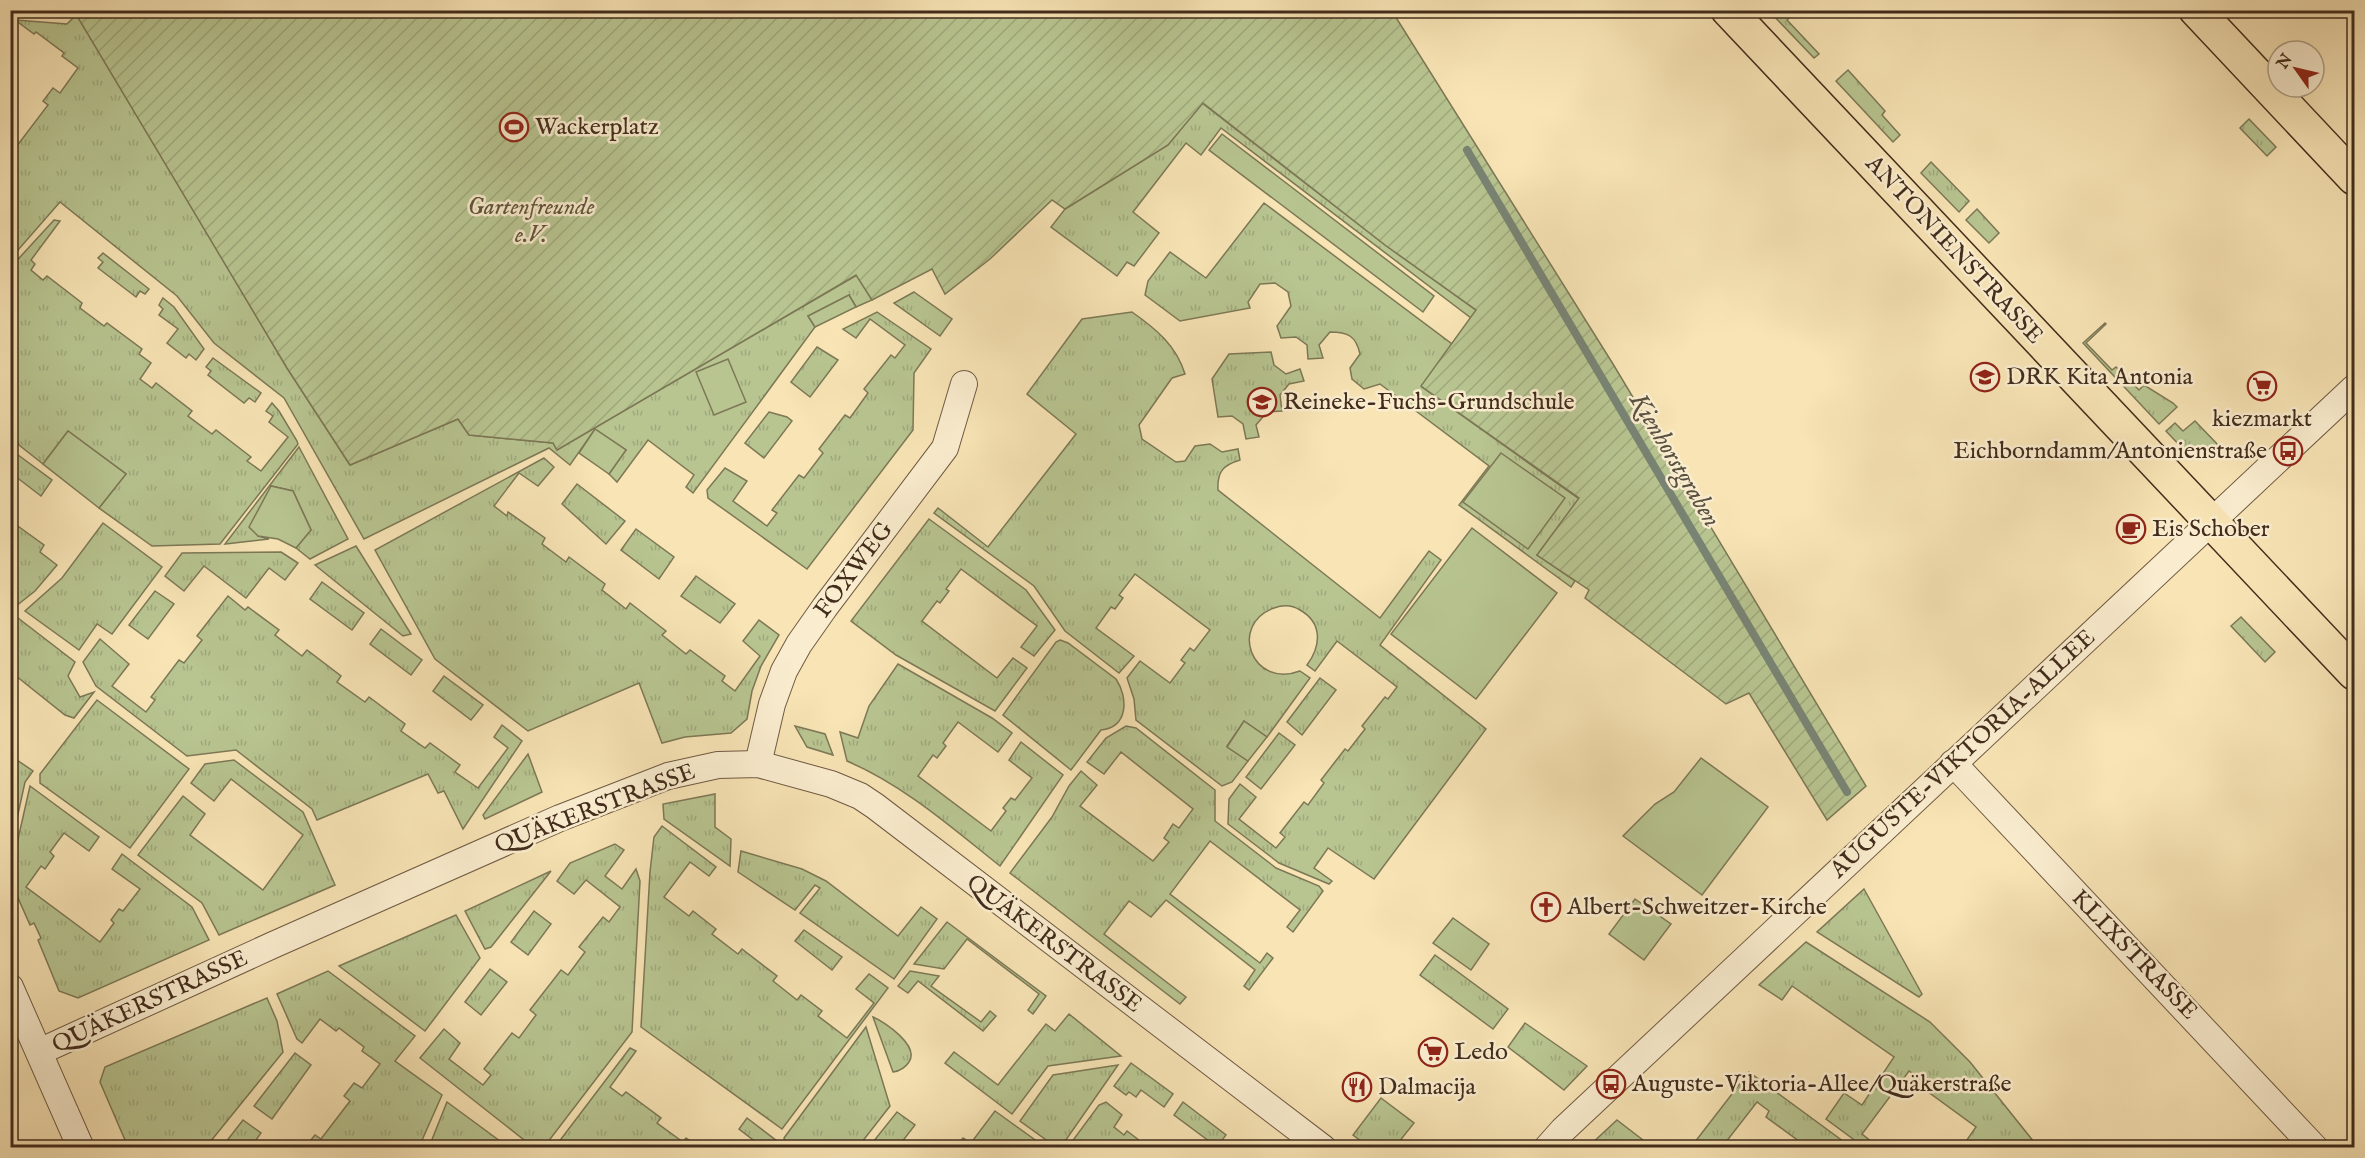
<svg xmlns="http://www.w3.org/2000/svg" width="2365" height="1158" font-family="'IM FELL English',serif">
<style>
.grass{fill:url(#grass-tufts);stroke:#7d7856;stroke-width:1.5}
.park{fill:#b8c591;stroke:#7d7856;stroke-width:1.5}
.garden{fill:url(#garden-furrows);stroke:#7d7856;stroke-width:1.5}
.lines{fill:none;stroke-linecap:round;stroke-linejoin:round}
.stream{stroke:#798474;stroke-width:8}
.minor-casing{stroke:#705a42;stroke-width:28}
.major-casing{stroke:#422c1c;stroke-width:36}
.minor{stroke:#faedcf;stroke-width:26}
.major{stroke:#f8e4b5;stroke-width:33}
.labels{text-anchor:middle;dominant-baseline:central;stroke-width:5;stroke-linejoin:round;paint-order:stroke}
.poi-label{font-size:24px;fill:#422c1c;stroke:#faedcf;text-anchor:start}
.park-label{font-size:24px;font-style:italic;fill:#605239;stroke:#faedcf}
.street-label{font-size:24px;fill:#422c1c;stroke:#faedcf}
.water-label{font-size:26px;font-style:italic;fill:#595140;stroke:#faedcf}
</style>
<defs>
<pattern id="grass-tufts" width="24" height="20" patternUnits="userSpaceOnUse" patternTransform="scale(1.5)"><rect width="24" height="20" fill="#b8c591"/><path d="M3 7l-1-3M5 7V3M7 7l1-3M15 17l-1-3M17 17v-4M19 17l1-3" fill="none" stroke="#9fa97c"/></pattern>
<pattern id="garden-furrows" width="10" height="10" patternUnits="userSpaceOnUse" patternTransform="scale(1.5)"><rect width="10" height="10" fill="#b8c591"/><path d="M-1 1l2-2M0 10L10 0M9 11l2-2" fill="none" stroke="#9fa97c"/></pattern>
</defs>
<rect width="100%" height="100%" fill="#f8e4b5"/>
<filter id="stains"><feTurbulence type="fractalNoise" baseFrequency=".00333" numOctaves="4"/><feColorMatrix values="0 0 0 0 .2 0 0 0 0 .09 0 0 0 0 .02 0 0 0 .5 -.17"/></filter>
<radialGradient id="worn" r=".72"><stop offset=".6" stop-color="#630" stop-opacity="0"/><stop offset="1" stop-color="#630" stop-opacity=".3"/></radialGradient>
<g class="grass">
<path d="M1769 11H1790L1793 14 1787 20 1819 54 1814 58Z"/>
<path d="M77 14 287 368 350 465 458 419 469 435 553 443 557 450 857 275 872 300 856 307 849 295 808 316 815 327 693 493 686 487 694 475 648 440 617 482 609 474 626 450 595 429 570 465 549 448 364 539 284 398 214 343 177 296 60 202 11 258 10 155 48 105 43 101 53 88 60 93 78 68 62 56 64 53 36 32 34 34 15 20 67 24Z"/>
<path d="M1848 70 1885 111 1882 115 1900 135 1893 142 1836 81Z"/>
<path d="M1202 103 1385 245 1477 311 1471 318 1221 128 1201 155 1186 143 1133 212 1159 233 1134 266 1127 262 1117 276 1051 227 1065 209 1168 145Z"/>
<path d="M2249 119 2276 147 2267 156 2240 128Z"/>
<path d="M1931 162 1969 201 1959 212 1921 173Z"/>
<path d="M1264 203 1452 344 1422 387 1579 499 1537 555 1575 581 1571 587 1459 505 1489 466 1380 384 1364 389 1352 379 1350 368 1360 354C1356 336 1348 332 1330 332L1319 345 1323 358 1308 359 1307 345 1296 337 1281 338 1277 326 1291 306 1288 292 1275 283 1260 284 1248 302 1250 308 1180 321 1145 295 1148 281 1170 252 1206 278Z"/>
<path d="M1977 209 1999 233 1989 243 1966 220Z"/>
<path d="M54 220 60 221 31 260 35 264 31 270 43 280 47 276 82 303 80 308 104 326 107 323 142 349 139 354 151 363 140 379 152 388 156 383 192 411 188 416 212 434 216 430 251 457 247 461 261 471 288 437 269 422 273 416 266 411 272 403 279 411 297 441 298 444 220 544 152 546 99 508 126 474 68 431 43 464 19 445 10 420V268Z"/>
<path d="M103 253 149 289 145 294 140 291 136 297 98 268 103 262 98 258Z"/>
<path d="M914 292 952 319 940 336 894 303Z"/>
<path d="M163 298 174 307 204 349 196 360 189 354 186 358 167 343 178 329 159 315 163 309 159 305Z"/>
<path d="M877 312 931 349 914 373 913 430 807 569 708 498 707 490 725 468 747 481 733 501 767 526 777 513 772 510 799 475 804 478 823 453 819 449 845 415 850 418 868 393 864 389 891 355 895 358 905 345 870 319 856 338 843 329Z"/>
<path d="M1132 312C1156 329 1176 345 1185 374L1172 378 1139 425 1142 439 1176 462 1185 461 1195 446 1210 444 1222 452 1238 449 1240 460C1223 465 1217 472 1218 490L1380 618 1429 551 1441 560 1380 645 1486 729 1374 879 1328 848 1314 868 1332 881 1329 884 1279 863 1228 824 1229 799 1240 784 1256 797 1239 819 1276 848 1285 837 1280 833 1304 802 1308 805 1324 783 1321 780 1345 749 1348 751 1365 729 1362 726 1385 697 1388 699 1397 687 1337 641 1315 671 1307 665C1321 646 1323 623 1300 610 1292 605 1282 605 1274 608 1228 625 1252 689 1300 671L1310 678 1267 737 1244 721 1227 746 1248 761 1232 782 1222 786 1136 720 1134 699 1127 678 1140 661 1170 683 1185 663 1181 660 1190 648 1194 651 1210 630 1135 574 1119 595 1123 598 1115 609 1111 607 1096 628 1134 656 1119 673 1065 631 1034 586 934 513 938 508 988 547 1076 434 1027 394 1082 319Z"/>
<path d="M2105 323 2106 324 2086 343 2112 370 2116 367 2139 390 2144 385 2173 403 2177 407 2159 424 2083 343Z"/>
<path d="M817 347 838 360 810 397 791 382Z"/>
<path d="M1271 352 1274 365 1286 374 1300 369 1304 381 1289 384 1280 395 1282 411 1267 412 1256 425 1259 437 1246 439 1243 424 1232 416 1218 417 1212 379 1229 354Z"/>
<path d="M213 358 261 393 255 402 249 398 244 403 208 375 211 371 206 367Z"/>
<path d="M769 412 787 417 792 421 764 458 745 443Z"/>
<path d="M2195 421 2221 448 2215 454 2186 452 2166 431 2175 423 2183 431Z"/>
<path d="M299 447 348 539 310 559 296 548 311 530 293 491 271 486 258 536 269 539 225 544Z"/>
<path d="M14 452 52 480 41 496 11 473V457Z"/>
<path d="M544 458 554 467 538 486 519 473 494 506 507 516 508 512 545 538 542 544 566 562 569 557 605 584 602 590 626 609 630 603 666 631 662 635 686 654 690 650 725 676 722 681 735 691 760 656 743 641 759 620 779 635 761 666 752 691 747 719 731 733 685 737 662 743 639 683 528 731 435 659 375 550Z"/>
<path d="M577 484 625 521 606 544 562 504Z"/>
<path d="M929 519 1026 590 1055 630 1034 656 1021 647 1037 626 961 569 946 589 949 591 940 603 937 601 922 621 997 678 1013 658 1027 668 995 711 896 655 851 621Z"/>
<path d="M103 523 162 567 112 634 97 624 79 650 25 611 62 578Z"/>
<path d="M15 524 44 545 40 552 57 565 35 591 11 610V530Z"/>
<path d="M636 529 674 557 659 579 621 550Z"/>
<path d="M356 546 411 634 403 636 315 565Z"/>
<path d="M281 552 298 563 285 580 269 568 246 598 204 566 184 591 165 576 182 553Z"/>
<path d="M696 576 735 604 720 623 681 596Z"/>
<path d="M322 582 364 613 352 630 310 599Z"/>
<path d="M155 591 174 604 148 639 129 625Z"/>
<path d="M228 596 245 610 248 607 279 630 275 635 302 656 307 650 341 676 337 682 365 702 369 697 405 724 401 731 425 748 430 743 460 765 455 772 478 788 508 748 494 737 502 725 522 741 463 829 444 791 438 793 428 774 317 820 312 809 236 750 187 756 96 686 83 662 100 639 129 664 112 686 146 712 155 700 151 697 179 660 184 663 202 640 197 636Z"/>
<path d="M2241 617 2275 652 2265 662 2231 626Z"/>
<path d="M18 618 75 662 68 676 80 697 94 692 74 718 65 715 11 672V621Z"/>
<path d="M381 629 422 660 411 675 370 644Z"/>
<path d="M1060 640 1068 643 1116 679C1128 697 1129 727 1101 730L1071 770 1003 715 1056 642Z"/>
<path d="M898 664 992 718 1012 733 998 752 958 722 943 743 946 746 937 758 933 755 918 776 991 831 1006 811 1003 808 1011 798 1015 800 1032 778 1009 760 1021 742 1063 775 1000 866C951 827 905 786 847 761L840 732 858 738 869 706Z"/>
<path d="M444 676 483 705 471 720 433 691Z"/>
<path d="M1320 678 1336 690 1302 735 1287 722Z"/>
<path d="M97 700 189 769 130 848 40 783V774Z"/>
<path d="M795 726 825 734 833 755 807 747Z"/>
<path d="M1126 726 1136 728 1215 790V821L1276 868 1319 886 1323 891 1293 932 1287 927 1300 910 1210 841 1170 894 1260 963 1267 953 1273 958 1249 990 1244 986 1255 970 1166 900 1151 917 1129 901 1104 934 1186 997 1180 1004 1010 873 1052 817 1069 786 1081 771 1097 785 1080 806 1153 861 1169 842 1164 838 1173 824 1179 828 1193 809 1121 752 1104 774 1087 762 1106 738Z"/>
<path d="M1279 733 1295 745 1261 789 1246 777Z"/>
<path d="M528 754 542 792 485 819 483 815Z"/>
<path d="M11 756 33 771 25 782 11 846Z"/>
<path d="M234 760 303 812 335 885 219 935 202 903 138 855 183 796 205 814 190 835 263 890 303 835 231 779 214 801 191 783 205 764Z"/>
<path d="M30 786 99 837 89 851 64 833 50 852 54 856 45 869 41 866 26 887 100 942 114 923 111 920 119 909 123 911 140 889 112 869 122 854 192 907 209 940 78 998 59 991 38 940 41 938 34 923 30 925 11 882V870Z"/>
<path d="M715 794V827L731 839 730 866 664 819 663 804Z"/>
<path d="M662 826 716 867 709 876 690 862 664 897 689 916 693 911 716 929 712 934 738 954 742 949 777 976 773 981 797 1000 801 995 822 1011 818 1016 847 1038 874 1003 856 989 869 974 888 988 782 1129 641 1027 650 872 654 837Z"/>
<path d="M615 844 624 850 605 876 622 889 636 869 640 881 632 1032 544 1147H533L420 1058 444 1029 460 1043 449 1059 483 1085 491 1075 484 1069 512 1033 519 1038 536 1015 530 1010 561 970 568 975 585 952 579 947 603 917 609 922 620 907 586 880 574 894 557 881 570 863Z"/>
<path d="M741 851 802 869 826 881 898 936 921 907 937 919 894 979 800 913 820 888 815 885 795 910 738 872Z"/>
<path d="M551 871 491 947 485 949 465 911Z"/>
<path d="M1864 889 1922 994 1919 997 1817 932Z"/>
<path d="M534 911 551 924 528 955 511 942Z"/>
<path d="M456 915 480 958 425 1031 339 966Z"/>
<path d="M947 922 1046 996 1033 1014 1028 1010 1039 994 967 939 944 969 914 964Z"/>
<path d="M804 930 842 957 832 970 795 941Z"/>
<path d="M1806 942 1930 1022 1970 1062 2038 1147H1962L1976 1127 1920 1086 1923 1081 1909 1071 1862 1134 1876 1145 1879 1142 1887 1147H1864L1826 1119 1844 1093 1862 1105 1894 1057 1792 986 1782 1000 1759 985Z"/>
<path d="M1435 955 1508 1009 1493 1029 1420 975Z"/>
<path d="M490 969 507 982 481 1015 465 1002Z"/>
<path d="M328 971 415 1036 395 1061 442 1095 419 1147H305L315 1135 321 1139 350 1101 344 1096 354 1083 362 1088 380 1064 362 1051 364 1047 339 1028 336 1031 320 1019 302 1043 297 1039 277 994Z"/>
<path d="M910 971 939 976 931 986 981 1022 990 1011 996 1016 983 1031 918 981 908 993 898 986Z"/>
<path d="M267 998 277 1021 283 1052 206 1147H128L100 1082 105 1067Z"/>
<path d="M1069 1014 1121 1056 1048 1066 1012 1114 945 1063 954 1052 998 1085 1046 1024 1055 1031Z"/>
<path d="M873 1017C885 1022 920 1046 909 1062 905 1068 900 1071 893 1072Z"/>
<path d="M1525 1023 1587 1066 1564 1090 1508 1047Z"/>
<path d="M866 1027 890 1106 858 1147H786L784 1138Z"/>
<path d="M630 1048 636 1051 610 1087 622 1096 626 1092 661 1118 657 1123 683 1142 686 1138 699 1147H555Z"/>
<path d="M295 1053 311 1065 272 1119 254 1106Z"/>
<path d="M1131 1063 1173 1094 1164 1107 1141 1090 1136 1097 1129 1092 1126 1095 1114 1086Z"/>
<path d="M1118 1065 1061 1147H1056L1020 1121 1053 1075Z"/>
<path d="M1749 1072 1851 1147H1807L1766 1117 1769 1111 1757 1102 1722 1147H1691Z"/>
<path d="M1381 1098 1414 1123 1395 1147H1369L1353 1135Z"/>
<path d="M447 1102 508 1147H429Z"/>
<path d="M1106 1102 1122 1115 1114 1127 1124 1135 1127 1131 1148 1147H1068L1099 1105Z"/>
<path d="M1183 1102 1226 1135 1217 1147 1174 1115Z"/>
<path d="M995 1111 1045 1147H956L963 1138 971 1143Z"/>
<path d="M897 1112 915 1125 898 1147H869Z"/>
<path d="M747 1118 777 1141 779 1147H755L757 1143 739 1129Z"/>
<path d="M243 1120 261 1133 251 1147H222Z"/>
<path d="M1617 1120 1652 1147H1588Z"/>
</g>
<g class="park">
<path d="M1222 134 1434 296 1423 312 1209 150Z"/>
<path d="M849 295 856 307 815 327 808 316Z"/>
<path d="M728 359 746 402 714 415 696 372Z"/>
<path d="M595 429 626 450 609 474 579 453Z"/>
<path d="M68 431 126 474 99 508 43 464Z"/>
<path d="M1501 453 1565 498 1528 549 1463 502Z"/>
<path d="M271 486 293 491 311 530 296 548 278 539 258 536 249 527Z"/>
<path d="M1472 528 1557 593 1476 699 1391 634Z"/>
<path d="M1244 721 1267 737 1248 761 1227 747Z"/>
<path d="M1701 758 1768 807 1702 895 1623 836 1655 804 1674 792Z"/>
<path d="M1635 899 1671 924 1644 960 1609 934Z"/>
<path d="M1453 918 1489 944 1471 970 1433 943Z"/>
</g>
<path class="garden" d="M74 11H1392L1613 364 1866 786 1827 820 1749 693 1726 704 1585 598 1589 590 1537 555 1579 498 1421 386 1476 310 1385 245 1203 103 1168 145 1065 209 1052 200 990 259 945 294 932 269 872 300 856 275 557 450 553 443 469 435 458 419 350 465 287 368Z"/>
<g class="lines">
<path class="stream" d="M1467 150 1847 792"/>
<g class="minor-casing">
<g id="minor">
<path d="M1953 763 2315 1148"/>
<path d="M758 764 772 704 784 671 799 644 825 607 945 448 964 384"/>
<path d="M10 987 81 1148"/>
<path d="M39 1052 273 945 560 818 668 776 718 765 758 764 831 784 860 796 875 806 1323 1148"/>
<path d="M1547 1148 1563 1130 2354 388"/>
</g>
</g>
<g class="major-casing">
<g id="major">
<path d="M1728 10 2354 673"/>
<path d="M2196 10 2354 178"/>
</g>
</g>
<use href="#minor" class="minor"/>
<use href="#major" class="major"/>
</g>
<defs>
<g id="stadium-ring" transform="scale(1.5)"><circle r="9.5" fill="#faedcf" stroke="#8f2418" stroke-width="1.5"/><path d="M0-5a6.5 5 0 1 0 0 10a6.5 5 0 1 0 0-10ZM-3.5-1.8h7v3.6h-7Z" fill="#8f2418"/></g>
<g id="school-ring" transform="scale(1.5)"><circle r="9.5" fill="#faedcf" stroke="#8f2418" stroke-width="1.5"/><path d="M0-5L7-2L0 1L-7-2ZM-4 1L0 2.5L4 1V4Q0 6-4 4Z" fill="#8f2418"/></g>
<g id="supermarket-ring" transform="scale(1.5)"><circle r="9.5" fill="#faedcf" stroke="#8f2418" stroke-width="1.5"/><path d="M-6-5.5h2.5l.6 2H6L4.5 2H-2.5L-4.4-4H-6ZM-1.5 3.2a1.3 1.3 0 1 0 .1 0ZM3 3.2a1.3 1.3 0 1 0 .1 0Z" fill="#8f2418"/></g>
<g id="bus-ring" transform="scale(1.5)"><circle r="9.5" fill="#faedcf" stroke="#8f2418" stroke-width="1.5"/><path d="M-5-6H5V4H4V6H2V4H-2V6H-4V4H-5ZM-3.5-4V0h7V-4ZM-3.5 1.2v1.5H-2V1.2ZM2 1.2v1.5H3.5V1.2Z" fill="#8f2418"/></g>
<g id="cafe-ring" transform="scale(1.5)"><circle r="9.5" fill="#faedcf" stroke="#8f2418" stroke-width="1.5"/><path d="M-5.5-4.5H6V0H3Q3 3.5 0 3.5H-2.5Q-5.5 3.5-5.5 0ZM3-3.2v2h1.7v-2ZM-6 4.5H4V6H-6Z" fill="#8f2418"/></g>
<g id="church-ring" transform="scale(1.5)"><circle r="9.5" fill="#faedcf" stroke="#8f2418" stroke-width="1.5"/><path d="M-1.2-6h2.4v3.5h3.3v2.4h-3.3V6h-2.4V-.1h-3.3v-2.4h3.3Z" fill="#8f2418"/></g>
<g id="restaurant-ring" transform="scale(1.5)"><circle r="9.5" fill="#faedcf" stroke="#8f2418" stroke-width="1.5"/><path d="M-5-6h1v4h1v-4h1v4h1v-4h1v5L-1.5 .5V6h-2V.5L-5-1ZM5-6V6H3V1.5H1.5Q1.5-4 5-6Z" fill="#8f2418"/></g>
</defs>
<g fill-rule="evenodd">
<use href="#stadium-ring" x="514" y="127"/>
<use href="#school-ring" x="1985" y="377"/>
<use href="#supermarket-ring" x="2262" y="386"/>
<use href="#school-ring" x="1262" y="402"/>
<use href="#bus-ring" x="2288" y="451"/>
<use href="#cafe-ring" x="2131" y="529"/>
<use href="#church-ring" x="1546" y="907"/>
<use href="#supermarket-ring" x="1433" y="1052"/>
<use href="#bus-ring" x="1611" y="1084"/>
<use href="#restaurant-ring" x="1357" y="1087"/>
</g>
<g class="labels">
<g class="poi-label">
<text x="535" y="127">Wackerplatz</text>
<text x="2006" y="377">DRK Kita Antonia</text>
<text x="1283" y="402">Reineke-Fuchs-Grundschule</text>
<text x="2262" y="419" text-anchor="middle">kiezmarkt</text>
<text x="2267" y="451" text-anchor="end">Eichborndamm/Antonienstraße</text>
<text x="2152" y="529">Eis Schober</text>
<text x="1567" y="907">Albert-Schweitzer-Kirche</text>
<text x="1454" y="1052">Ledo</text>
<text x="1632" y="1084">Auguste-Viktoria-Allee/Quäkerstraße</text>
<text x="1378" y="1087">Dalmacija</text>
</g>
<g class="park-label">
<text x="531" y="207">Gartenfreunde<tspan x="531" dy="28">e.V.</tspan></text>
</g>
<g class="street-label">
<text transform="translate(1954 250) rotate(47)">ANTONIENSTRASSE</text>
<text transform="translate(854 570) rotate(-53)">FOXWEG</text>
<text transform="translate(1963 754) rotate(-43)">AUGUSTE-VIKTORIA-ALLEE</text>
<text transform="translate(595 809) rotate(-21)">QUÄKERSTRASSE</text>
<text transform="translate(1054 944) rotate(37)">QUÄKERSTRASSE</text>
<text transform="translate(2134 955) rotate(46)">KLIXSTRASSE</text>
<text transform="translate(150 1002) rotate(-25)">QUÄKERSTRASSE</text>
</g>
<g class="water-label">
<text transform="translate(1675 460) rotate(59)">Kienhorstgraben</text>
</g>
</g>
<rect width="2365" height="1158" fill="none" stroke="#f8e4b5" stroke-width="36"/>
<rect x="12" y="12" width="2341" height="1134" fill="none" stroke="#422c1c" stroke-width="3"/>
<rect x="18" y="18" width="2329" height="1122" fill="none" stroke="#422c1c" stroke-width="1.5"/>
<g transform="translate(2296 69) rotate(304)"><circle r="28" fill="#faedcf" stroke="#b0a087" stroke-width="1.5"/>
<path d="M0-4.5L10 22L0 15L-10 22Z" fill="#8f2418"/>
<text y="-9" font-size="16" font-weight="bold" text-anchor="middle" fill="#422c1c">N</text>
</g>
<rect width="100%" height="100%" filter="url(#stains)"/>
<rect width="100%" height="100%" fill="url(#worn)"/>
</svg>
